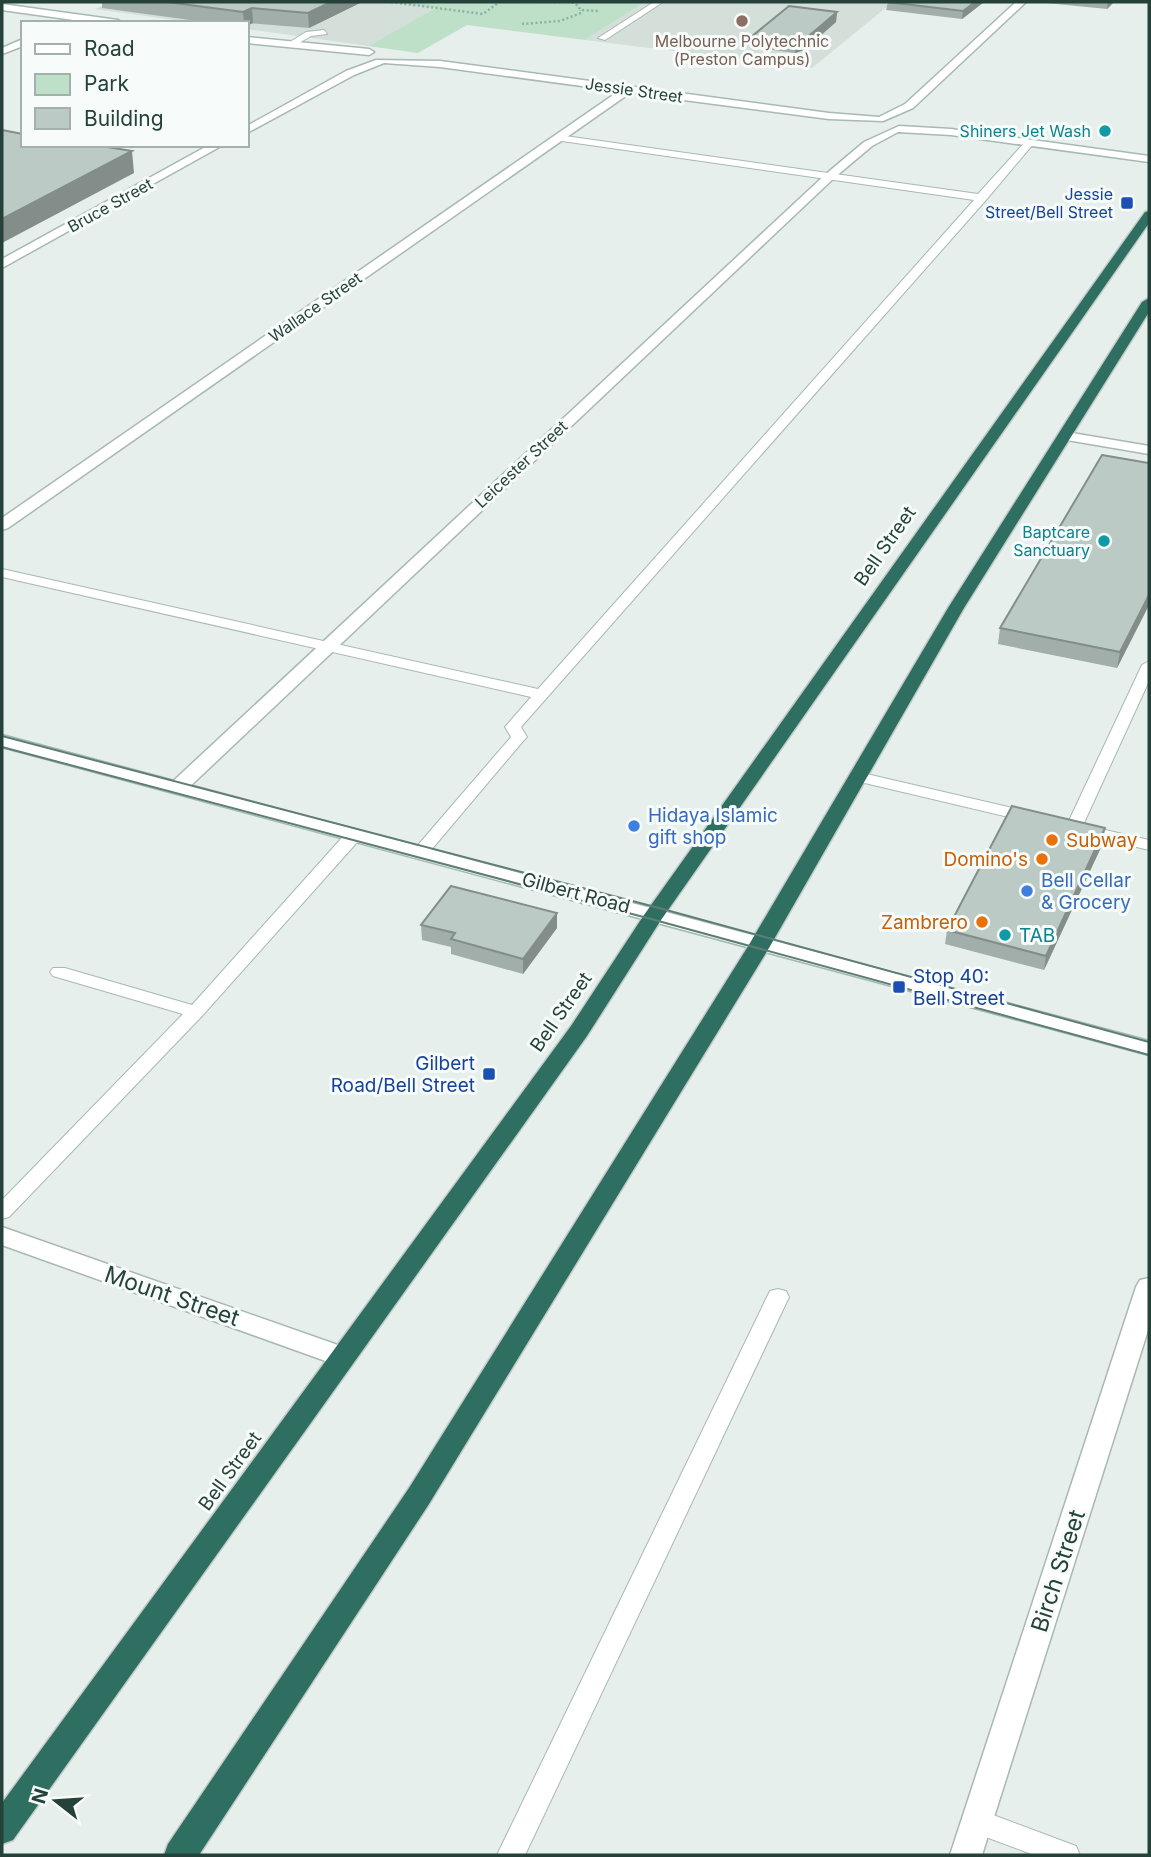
<svg xmlns="http://www.w3.org/2000/svg" width="1151" height="1857" font-family="Inter,sans-serif">
<style>
.built{fill:#d4dfda}
.green{fill:#bfe0c8}
.lines{fill:none;stroke-linecap:round;stroke-linejoin:round}
.lane-casing{stroke:#a8b8b2;stroke-width:2}
.street-casing{stroke:#a8b8b2;stroke-width:3}
.secondary-casing{stroke:#a4bbb3;stroke-width:3}
.highway-casing{stroke:#c2cac8;stroke-width:3}
.path{stroke:#86b3a5;stroke-width:2.5;stroke-dasharray:2 2.5;stroke-linecap:butt}
.lane{fill:#fff;fill-rule:evenodd}
.street{fill:#fff;fill-rule:evenodd}
.secondary{fill:#fff;fill-rule:evenodd}
.highway{fill:#2f6f62;fill-rule:evenodd}
.tram{stroke:#5f7d75;stroke-width:2}
.wall{fill:#a1aea9}
.shaded-wall{fill:#838d89}
.building{fill:#bbcac4;stroke:#838d89;stroke-width:2}
.education-dot{fill:#8d6e63;stroke:#f7fbf9;stroke-width:2.5}
.culture-dot{fill:#0f9aa8;stroke:#f7fbf9;stroke-width:2.5}
.transit-dot{fill:#1a4fb4;stroke:#f7fbf9;stroke-width:2.5}
.shop-dot{fill:#3f7fe0;stroke:#f7fbf9;stroke-width:2.5}
.food-dot{fill:#e8710a;stroke:#f7fbf9;stroke-width:2.5}
.labels{text-anchor:middle;dominant-baseline:central;stroke-width:6;stroke-linejoin:round;paint-order:stroke}
.far-education-label{font-size:16px;fill:#785e54;stroke:#f7fbf9}
.far-street-label{font-size:16px;fill:#24423a;stroke:#f7fbf9}
.far-culture-label{font-size:16px;fill:#0d838f;stroke:#f7fbf9;text-anchor:end}
.far-transit-label{font-size:16px;fill:#164399;stroke:#f7fbf9;text-anchor:end}
.street-label{font-size:19px;fill:#24423a;stroke:#f7fbf9}
.shop-label{font-size:19px;fill:#366cbe;stroke:#f7fbf9;text-anchor:start}
.food-label{font-size:19px;fill:#c56008;stroke:#f7fbf9;text-anchor:end}
.culture-label{font-size:19px;fill:#0d838f;stroke:#f7fbf9;text-anchor:start}
.transit-label{font-size:19px;fill:#164399;stroke:#f7fbf9;text-anchor:start}
.near-street-label{font-size:23px;fill:#24423a;stroke:#f7fbf9}
</style>
<rect width="100%" height="100%" fill="#e6efeb"/>
<g class="built">
<path d="M113 2H385L437 8 368 46 247 29V23H196L95 9Z"/>
<path d="M645 2H893L812 68 585 40Z"/>
</g>
<path class="green" d="M385 2H645L585 40 467 25 418 53 368 46 436 8Z"/>
<g class="lines">
<g class="lane-casing">
<g id="lane">
<path d="M654 2H663L605 40 598 38Z"/>
<path d="M324 30 327 34 311 36 292 47 285 45 306 32Z"/>
<path d="M558 135 978 194 1026 141 1034 143 986 200 521 727 527 737 524 740 426 856 420 857 412 852 511 737 505 727 531 697 2 577V569L538 689 974 200 555 140V136Z"/>
<path d="M1149 661V681L1083 825 1149 840V850L1075 832 1066 827 1142 665Z"/>
<path d="M858 772 1030 812 1038 817 1030 822 852 780 850 777Z"/>
<path d="M354 830 362 835 360 839 202 1016 9 1217 2 1219V1200L183 1014 53 976 50 972 53 968H65L192 1005 348 831Z"/>
<path d="M778 1289 786 1291 789 1297 525 1855H497L767 1297 770 1291Z"/>
<path d="M977 1809 1076 1846 1080 1855H1034L967 1830 964 1821 967 1812Z"/>
</g>
</g>
<g class="street-casing">
<g id="street">
<path d="M1016 2H1026L913 108 883 121 829 119 630 93 8 528 2 530V518L619 91 440 67 384 63 354 75 247 133V126L346 71 376 60 440 61 829 113 879 117 905 104Z"/>
<path d="M2 4 118 20 123 23H95L2 10Z"/>
<path d="M247 37 369 49 374 52 369 55 247 43Z"/>
<path d="M23 39V46L2 54V48Z"/>
<path d="M899 126 951 129 1149 156V162L951 135 898 132 872 146 834 178 184 792H170L167 788 170 784 826 174 864 142Z"/>
<path d="M209 145H223L2 268V259Z"/>
<path d="M1066 432 1149 446V454L1061 439 1059 436 1061 433Z"/>
<path d="M2 1227 352 1350 356 1357 352 1364 343 1367 334 1364 2 1245Z"/>
<path d="M1149 1278V1327L982 1855H950L1136 1287 1140 1280Z"/>
</g>
</g>
<g class="secondary-casing">
<path id="secondary" d="M2 735 1149 1041V1055L2 747Z"/>
</g>
<g class="highway-casing">
<g id="highway">
<path d="M1149 211V223L661 920 587 1036 13 1840 2 1844V1803L571 1026 644 915 1145 212Z"/>
<path d="M1149 298V312L964 608 769 948 429 1504 199 1855H164L168 1844 409 1488 747 948 948 608 1142 302Z"/>
</g>
</g>
<g class="path">
<path d="M391 2 483 14 498 3"/>
<path d="M491 2H569L575 3 581 10 598 11"/>
<path d="M522 24 560 21 581 13V10"/>
</g>
<use href="#lane" class="lane"/>
<use href="#street" class="street"/>
<use href="#secondary" class="secondary"/>
<use href="#highway" class="highway"/>
<g class="tram">
<path d="M2 736 659 908 1149 1042"/>
<path d="M2 747 651 919 1149 1055"/>
</g>
</g>
<g class="wall">
<path d="M102 2H362L309 28 247 23H212L102 8Z"/>
<path d="M888 2H984L962 19 886 10Z"/>
<path d="M1036 2H1114L1107 9Z"/>
<path d="M837 12 836 22 804 50 795 53 750 47 751 37Z"/>
<path d="M1149 605 1117 668 998 644 1000 628Z"/>
<path d="M1103 843 1044 970 945 944 947 930Z"/>
<path d="M421 925 557 928 523 974 451 954V947L422 940Z"/>
</g>
<g class="shaded-wall">
<path d="M331 2H362L309 28 308 13Z"/>
<path d="M975 2H984L962 19 963 11Z"/>
<path d="M1108 2H1114L1107 9Z"/>
<path d="M252 8 253 23 247 26V23H244L243 12Z"/>
<path d="M837 12 836 22 804 50 795 53 796 42Z"/>
<path d="M132 151 134 173 2 243V219Z"/>
<path d="M1149 595V605L1117 668 1120 652Z"/>
<path d="M1105 828 1103 843 1044 970 1046 956Z"/>
<path d="M557 913V928L523 974V959Z"/>
</g>
<g class="building">
<path d="M167 2H331L308 13 252 8 243 12Z"/>
<path d="M887 2H975L963 11Z"/>
<path d="M789 6 837 12 804 40 796 42 751 37Z"/>
<path d="M2 130 23 134V145H95L132 151 2 219Z"/>
<path d="M1102 455 1149 463V595L1120 652 1000 628Z"/>
<path d="M1012 806 1105 828 1046 956 947 930Z"/>
<path d="M451 886 557 913 523 959 451 939 455 933 421 925Z"/>
</g>
<circle class="education-dot" cx="742" cy="21" r="7"/>
<g class="culture-dot">
<circle cx="1105" cy="131" r="7"/>
<circle cx="1104" cy="541" r="7"/>
<circle cx="1005" cy="935" r="7"/>
</g>
<g class="transit-dot">
<rect x="1120" y="196" width="14" height="14" rx="3.5"/>
<rect x="892" y="980" width="14" height="14" rx="3.5"/>
<rect x="482" y="1067" width="14" height="14" rx="3.5"/>
</g>
<g class="shop-dot">
<circle cx="634" cy="826" r="7"/>
<circle cx="1027" cy="891" r="7"/>
</g>
<g class="food-dot">
<circle cx="1052" cy="840" r="7"/>
<circle cx="1042" cy="859" r="7"/>
<circle cx="982" cy="922" r="7"/>
</g>
<g class="labels">
<g class="far-education-label">
<text x="742" y="41">Melbourne Polytechnic<tspan x="742" dy="18">(Preston Campus)</tspan></text>
</g>
<g class="far-street-label">
<text transform="translate(634 90) rotate(8)">Jessie Street</text>
<text transform="translate(110 205) rotate(-29)">Bruce Street</text>
<text transform="translate(315 307) rotate(-35)">Wallace Street</text>
<text transform="translate(521 464) rotate(-43)">Leicester Street</text>
</g>
<g class="far-culture-label">
<text x="1091" y="131">Shiners Jet Wash</text>
<text x="1090" y="532">Baptcare<tspan x="1090" dy="18">Sanctuary</tspan></text>
</g>
<g class="far-transit-label">
<text x="1113" y="194">Jessie<tspan x="1113" dy="18">Street/Bell Street</tspan></text>
</g>
<g class="street-label">
<text transform="translate(885 546) rotate(-55)">Bell Street</text>
<text transform="translate(576 893) rotate(15)">Gilbert Road</text>
<text transform="translate(561 1012) rotate(-55)">Bell Street</text>
<text transform="translate(230 1471) rotate(-54)">Bell Street</text>
</g>
<g class="shop-label">
<text x="648" y="815">Hidaya Islamic<tspan x="648" dy="22">gift shop</tspan></text>
<text x="1041" y="880">Bell Cellar<tspan x="1041" dy="22">&amp; Grocery</tspan></text>
</g>
<g class="food-label">
<text x="1066" y="840" text-anchor="start">Subway</text>
<text x="1028" y="859">Domino's</text>
<text x="968" y="922">Zambrero</text>
</g>
<g class="culture-label">
<text x="1019" y="935">TAB</text>
</g>
<g class="transit-label">
<text x="913" y="976">Stop 40:<tspan x="913" dy="22">Bell Street</tspan></text>
<text x="475" y="1063" text-anchor="end">Gilbert<tspan x="475" dy="22">Road/Bell Street</tspan></text>
</g>
<g class="near-street-label">
<text transform="translate(172 1296) rotate(19)">Mount Street</text>
<text transform="translate(1058 1571) rotate(-72)">Birch Street</text>
</g>
</g>
<rect width="1151" height="1857" fill="none" stroke="#24423a" stroke-width="7"/>
<rect x="21" y="21" width="228" height="126" fill="#f7fbf9" stroke="#a3b1ad" stroke-width="2"/>
<rect x="35" y="44" width="35" height="10" fill="#ffffff" stroke="#a3b1ad" stroke-width="2"/>
<text x="84" y="56" font-size="21" fill="#24423a">Road</text>
<rect x="35" y="74" width="35" height="21" fill="#bfe0c8" stroke="#a3b1ad" stroke-width="2"/>
<text x="84" y="91" font-size="21" fill="#24423a">Park</text>
<rect x="35" y="108" width="35" height="21" fill="#bbcac4" stroke="#a3b1ad" stroke-width="2"/>
<text x="84" y="126" font-size="21" fill="#24423a">Building</text>
<g transform="translate(56 1801) rotate(287)" stroke="#f7fbf9" stroke-width="5" paint-order="stroke">
<path d="M0-5L12 26L0 18L-12 26Z" fill="#24423a"/>
<text y="-10" font-size="19" font-weight="bold" text-anchor="middle" fill="#24423a">N</text>
</g>
</svg>
